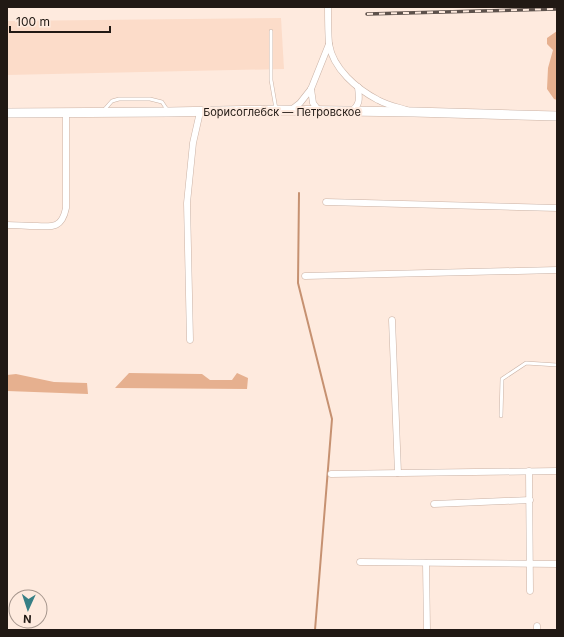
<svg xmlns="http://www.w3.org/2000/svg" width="564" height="637" font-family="Inter,sans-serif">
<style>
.built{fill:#fcdcc9}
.forest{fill:#e6b08f}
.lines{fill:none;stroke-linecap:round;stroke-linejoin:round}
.stream{stroke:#c69171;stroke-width:2}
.lane-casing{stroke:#cab2a5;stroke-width:4}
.street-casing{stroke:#cab2a5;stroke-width:7}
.secondary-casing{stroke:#cab2a5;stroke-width:10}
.lane{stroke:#fff;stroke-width:3}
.street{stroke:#fff;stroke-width:6}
.secondary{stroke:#fff;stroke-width:9}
.rail-casing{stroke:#5d514b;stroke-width:3.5}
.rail{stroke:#feeade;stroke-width:2;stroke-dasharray:6;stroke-linecap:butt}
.labels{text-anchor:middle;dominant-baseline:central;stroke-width:4;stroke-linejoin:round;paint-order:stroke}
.street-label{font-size:11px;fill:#211914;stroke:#feeade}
</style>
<rect width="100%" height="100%" fill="#feeade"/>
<path class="built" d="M281 18 284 69 7 75V21Z"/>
<g class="forest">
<path d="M557 31V100L554 99 547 89 548 68 553 50 547 44V38Z"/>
<path d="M129 373 202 374 210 380H232L237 373 248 378 247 389 115 388Z"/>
<path d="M16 374 54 382 87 383 88 394 7 391V375Z"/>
</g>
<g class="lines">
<path class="stream" d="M299 193 298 283 332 419 315 630"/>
<g class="lane-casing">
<g id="lane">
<path d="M271 31V80L276 109"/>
<path d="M104 110 112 101 119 99H150L162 102 168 111"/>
<path d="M501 416 502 379 526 363 557 365"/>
</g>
</g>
<g class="street-casing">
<g id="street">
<path d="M328 7C328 19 328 32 329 44 333 69 357 89 378 100 387 105 397 107 407 110"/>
<path d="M311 89 313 103 319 111"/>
<path d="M291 110 300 103 311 89 329 44"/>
<path d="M352 111C361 103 359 98 358 87"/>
<path d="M326 202 557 208"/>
<path d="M7 225C17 225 26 226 36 226 53 227 62 228 66 208V113"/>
<path d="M305 276 557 270"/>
<path d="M392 320 398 473"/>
<path d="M190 340 187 203 193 143 200 112"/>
<path d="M529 471 530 591"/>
<path d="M331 474 557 471"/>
<path d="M434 504 530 500"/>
<path d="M360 562 557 564"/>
<path d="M426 563 427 630"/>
<path d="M537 630V626"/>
</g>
</g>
<g class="secondary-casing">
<path id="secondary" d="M7 113 169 112 276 110 414 112 557 116"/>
</g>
<use href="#lane" class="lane"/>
<use href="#street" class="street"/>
<use href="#secondary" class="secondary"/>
<g class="rail-casing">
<path id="rail" d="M367 14 557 9"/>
</g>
<use href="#rail" class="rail"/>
</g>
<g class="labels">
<g class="street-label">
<text x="282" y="112">Борисоглебск — Петровское</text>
</g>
</g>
<rect width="564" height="637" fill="none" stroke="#211914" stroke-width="16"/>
<g transform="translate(28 609) rotate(183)"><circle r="19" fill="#feeade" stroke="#a6968d"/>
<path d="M0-3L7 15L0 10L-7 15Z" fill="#377f85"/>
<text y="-6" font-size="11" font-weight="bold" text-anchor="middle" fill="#211914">N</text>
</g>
<path d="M10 26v6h100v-6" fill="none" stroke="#211914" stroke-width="2"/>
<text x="16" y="26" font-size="12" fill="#211914" stroke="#feeade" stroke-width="3" paint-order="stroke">100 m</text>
</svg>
